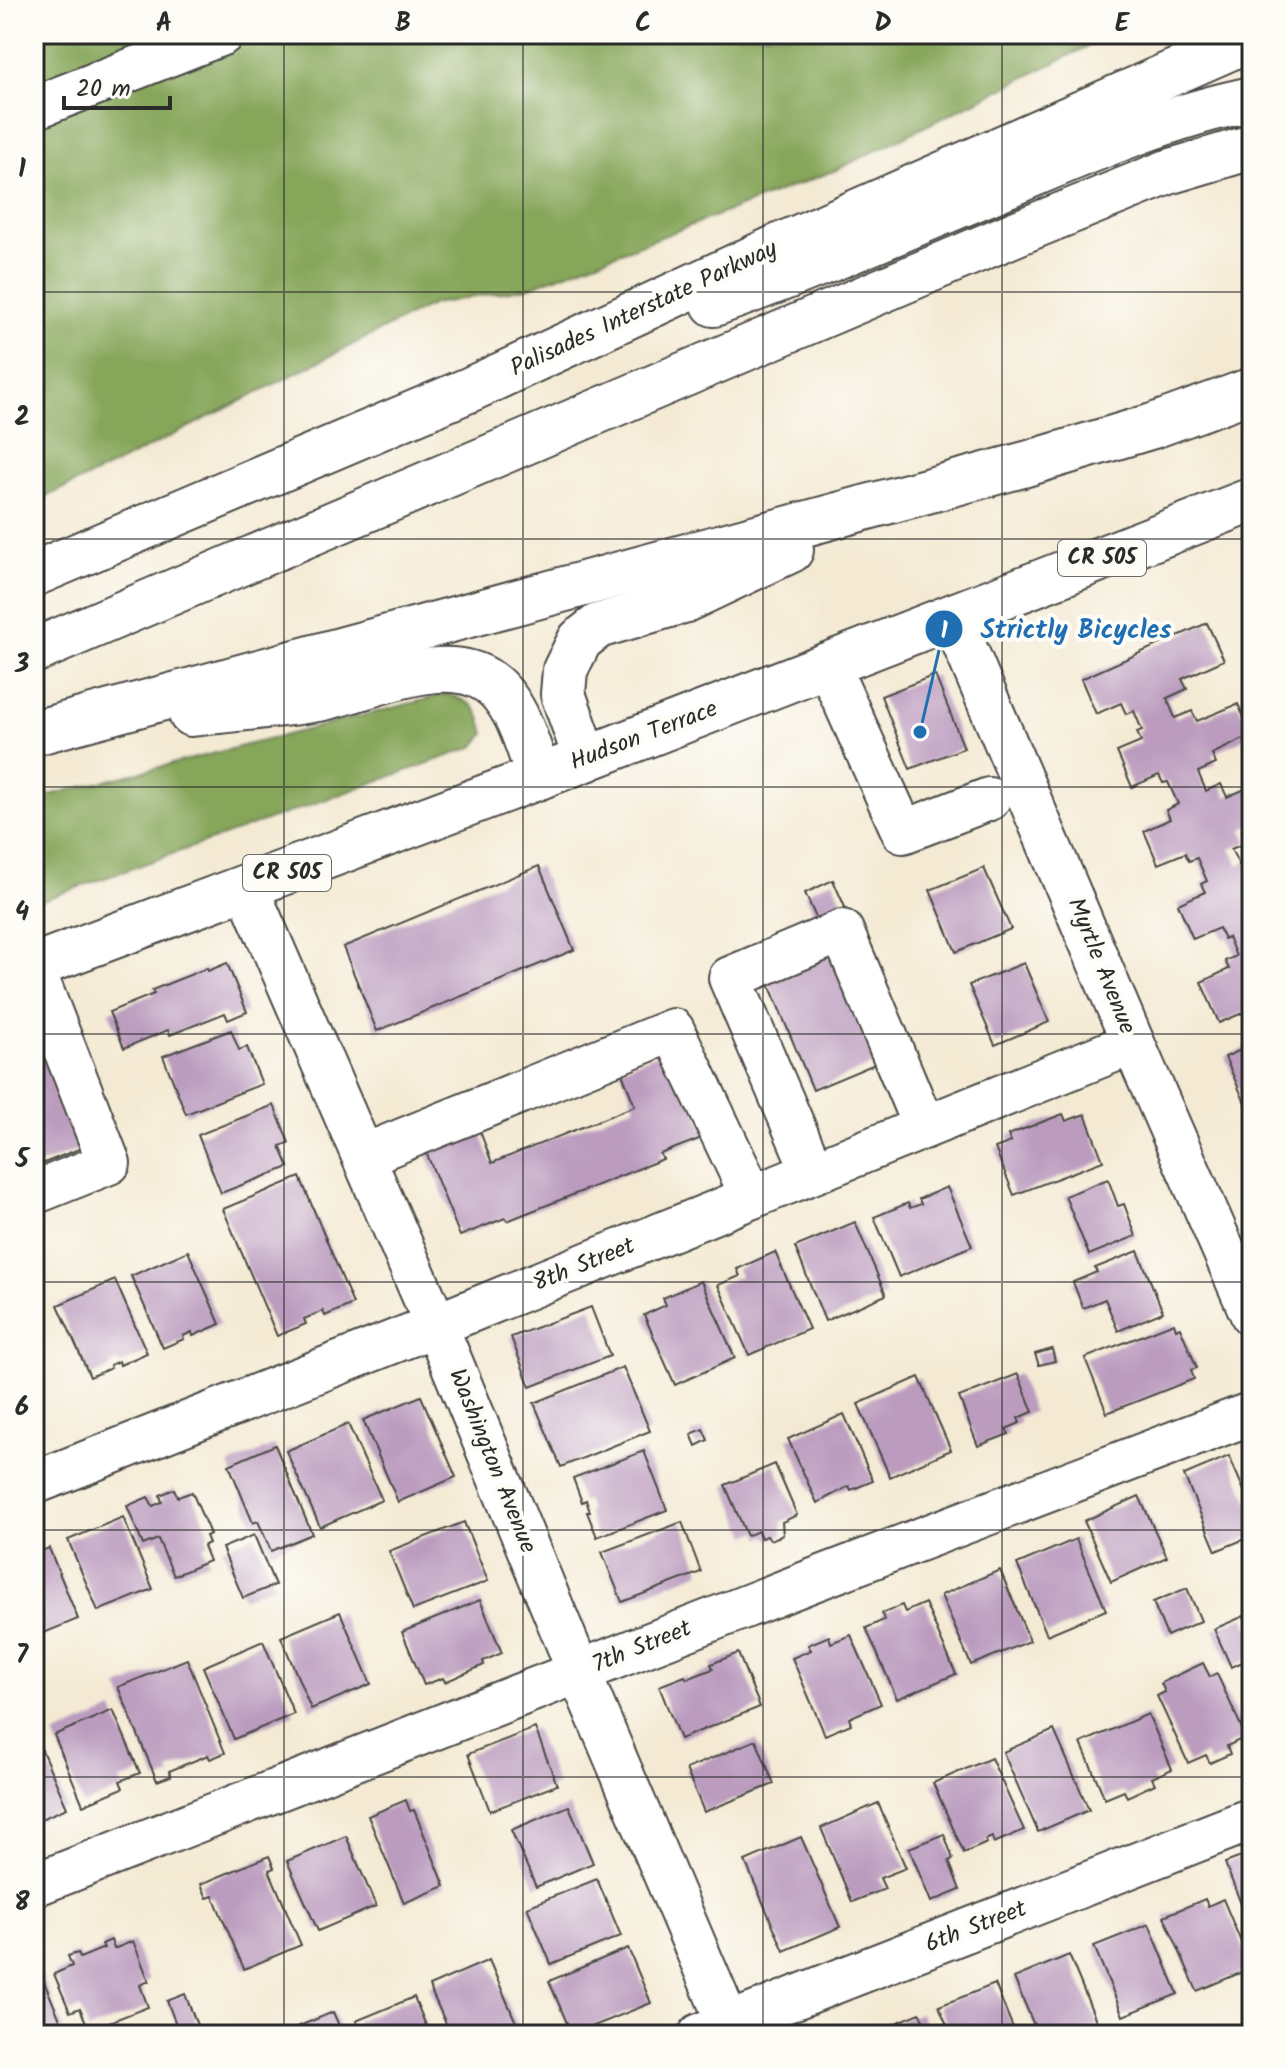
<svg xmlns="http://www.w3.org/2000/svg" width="1286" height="2069" font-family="Kalam,sans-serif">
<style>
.forest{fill:#86a65a;stroke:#586842;stroke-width:2}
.building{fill:#bb9cbf}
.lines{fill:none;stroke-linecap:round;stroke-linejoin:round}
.minor-casing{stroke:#494844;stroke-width:46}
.major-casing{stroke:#494844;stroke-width:48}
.highway-casing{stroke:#494844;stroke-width:48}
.minor{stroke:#fff;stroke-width:42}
.major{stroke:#fff;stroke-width:44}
.highway{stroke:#fff;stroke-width:44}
.grid{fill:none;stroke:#2b2b2b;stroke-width:2;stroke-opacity:0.55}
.labels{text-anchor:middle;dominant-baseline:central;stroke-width:8;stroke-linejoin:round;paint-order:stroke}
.shield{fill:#fdfcf7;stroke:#6a6a68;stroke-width:2}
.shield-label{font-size:22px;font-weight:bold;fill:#2b2b2b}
.street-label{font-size:24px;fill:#2b2b2b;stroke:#fdfcf7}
.leader{fill:none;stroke:#1f6fb2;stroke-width:3}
.callout-dot{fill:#1f6fb2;stroke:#fdfcf7;stroke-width:3}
.mark-label{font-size:24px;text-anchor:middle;font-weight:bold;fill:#fff}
.callout-label{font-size:26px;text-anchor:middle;font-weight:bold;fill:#1f6fb2;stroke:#fdfcf7;stroke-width:8;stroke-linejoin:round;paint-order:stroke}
.neatline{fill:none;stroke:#2b2b2b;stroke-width:3}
.grid-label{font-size:26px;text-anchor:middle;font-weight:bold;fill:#2b2b2b}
</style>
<rect width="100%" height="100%" fill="#fdfcf7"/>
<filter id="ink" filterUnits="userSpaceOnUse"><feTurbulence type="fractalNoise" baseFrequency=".0125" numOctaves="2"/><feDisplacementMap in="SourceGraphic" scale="16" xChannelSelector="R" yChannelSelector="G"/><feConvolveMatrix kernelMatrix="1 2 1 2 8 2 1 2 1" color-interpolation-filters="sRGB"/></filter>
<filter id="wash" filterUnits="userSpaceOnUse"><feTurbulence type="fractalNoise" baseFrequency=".006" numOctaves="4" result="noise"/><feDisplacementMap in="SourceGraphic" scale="32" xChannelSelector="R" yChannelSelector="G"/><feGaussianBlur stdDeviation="1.8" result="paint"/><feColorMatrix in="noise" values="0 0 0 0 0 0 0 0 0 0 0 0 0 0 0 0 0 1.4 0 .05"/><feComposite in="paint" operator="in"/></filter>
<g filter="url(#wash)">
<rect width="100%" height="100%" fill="#f4ead4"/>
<g class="forest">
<path d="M34 34H1113L836 170 527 288 433 304 102 471 34 502Z"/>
<path d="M447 694C473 703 479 706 485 734L474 747 34 903V799Z"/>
</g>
<g id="blocks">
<g class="building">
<path d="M1207 623 1224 660 1182 679 1187 689 1167 698 1175 718 1192 711 1197 721 1238 704 1252 735 1212 754 1216 764 1198 772 1206 791 1221 784 1227 797 1252 786V825L1242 830 1248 842 1231 849 1239 865 1252 859V1009L1219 1023 1201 982 1229 969 1225 961 1236 956 1228 937 1224 939 1219 928 1193 939 1178 904 1205 892 1201 884 1207 881 1197 858 1189 861 1185 853 1158 864 1144 831 1170 819 1166 810 1178 804 1168 782 1163 783 1159 775 1132 787 1117 752 1141 742 1137 732 1142 730 1134 711 1126 714 1121 703 1096 714 1081 679Z"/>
<path d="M935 675 964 748 910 769 881 696Z"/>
<path d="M539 866 574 950 377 1031 343 947Z"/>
<path d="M984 868 1011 929 956 952 930 890Z"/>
<path d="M833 880 848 914 820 927 805 893Z"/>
<path d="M828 951 875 1064 813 1090 766 977Z"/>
<path d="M227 963 247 1012 228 1020 225 1013 170 1035 168 1030 124 1048 109 1012 154 994 152 990 207 968 208 971Z"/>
<path d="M1024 963 1049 1022 995 1045 969 985Z"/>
<path d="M231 1030 239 1050 247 1047 262 1084 186 1114 163 1056Z"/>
<path d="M54 1032 99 1141 34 1167V1040Z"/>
<path d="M1252 1045V1111L1249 1112 1225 1057Z"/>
<path d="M672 1048 707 1136 660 1154 663 1159 507 1221 505 1218 460 1236 424 1147 478 1126 492 1163 635 1106 620 1069Z"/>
<path d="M274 1105 289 1143 280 1146 289 1167 221 1193 198 1135Z"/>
<path d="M1063 1114 1066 1121 1085 1114 1103 1161 1014 1195 995 1148 1011 1142 1008 1135Z"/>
<path d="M300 1177 353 1304 325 1316 323 1311 304 1319 306 1324 277 1336 223 1209Z"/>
<path d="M1108 1179 1118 1206 1124 1204 1136 1236 1089 1255 1065 1196Z"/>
<path d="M947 1187 972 1246 899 1277 874 1217 908 1203 910 1208 921 1204 919 1199Z"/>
<path d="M855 1222 886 1295 825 1321 795 1247Z"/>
<path d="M188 1251 220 1324 193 1336 192 1332 183 1336 184 1339 163 1348 131 1276Z"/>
<path d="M1138 1251 1163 1312 1118 1331 1105 1299 1083 1308 1073 1282 1097 1272 1095 1268Z"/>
<path d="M775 1252 809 1329 749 1355 718 1285 740 1276 737 1269Z"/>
<path d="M115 1280 147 1353 120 1365 119 1361 110 1365 111 1368 90 1377 58 1305Z"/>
<path d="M701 1281 735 1358 675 1385 644 1315 666 1305 663 1298Z"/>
<path d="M591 1307 610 1356 530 1387 511 1337Z"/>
<path d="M1174 1323 1176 1329 1180 1327 1197 1368 1191 1370 1194 1379 1107 1413 1085 1358Z"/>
<path d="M1052 1349 1055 1361 1039 1365 1035 1354Z"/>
<path d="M623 1367 650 1431 561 1467 534 1403Z"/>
<path d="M1018 1374 1033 1412 1018 1418 1020 1423 1006 1429 1009 1434 978 1446 959 1397Z"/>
<path d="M919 1377 951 1450 890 1477 858 1404Z"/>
<path d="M421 1396 456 1477 398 1502 363 1420Z"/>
<path d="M844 1414 873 1481 851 1490 849 1486 817 1503 788 1439Z"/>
<path d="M348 1424 382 1500 320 1527 286 1451Z"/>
<path d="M703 1429 708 1440 696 1446 691 1434Z"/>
<path d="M275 1445 312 1534 271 1551 258 1521 253 1523 229 1465Z"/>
<path d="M644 1451 667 1510 597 1537 587 1512H590L586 1500 582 1502 573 1478Z"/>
<path d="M1229 1456 1252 1509V1536L1216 1551 1184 1475Z"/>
<path d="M775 1464 797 1515 782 1522 783 1535 770 1540 767 1536 761 1538 758 1531 747 1536 725 1485Z"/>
<path d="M174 1489 178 1497 192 1492 210 1534 206 1536 209 1543 203 1546 209 1561 174 1576 158 1539 143 1545 127 1506 148 1497 153 1506 162 1502 160 1495Z"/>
<path d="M1139 1496 1167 1557 1111 1582 1084 1521Z"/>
<path d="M123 1517 153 1589 98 1611 68 1540Z"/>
<path d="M464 1522 488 1581 413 1610 389 1551Z"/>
<path d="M682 1522 701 1572 622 1602 602 1552Z"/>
<path d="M254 1535 275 1585 243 1598 222 1548Z"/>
<path d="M1076 1539 1106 1610 1047 1635 1017 1564Z"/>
<path d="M49 1548 78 1619 34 1637V1554Z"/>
<path d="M1000 1570 1030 1641 971 1665 941 1595Z"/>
<path d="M1187 1588 1201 1621 1167 1636 1153 1602Z"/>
<path d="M480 1600 502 1653 483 1661 484 1665 445 1682 443 1678 424 1685 402 1632Z"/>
<path d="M925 1603 956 1674 897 1699 866 1628 884 1620 882 1613 902 1605 905 1612Z"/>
<path d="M340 1612 371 1684 311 1709 281 1637Z"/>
<path d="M1244 1616 1252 1634V1658L1231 1667 1214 1629Z"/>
<path d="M851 1635 881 1704 849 1718 851 1724 825 1735 792 1658 811 1650 808 1645 829 1636 831 1643Z"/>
<path d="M263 1641 294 1714 234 1739 203 1667Z"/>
<path d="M738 1653 760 1707 680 1739 659 1686 685 1676 687 1679 713 1669 711 1664Z"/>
<path d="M187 1659 225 1753 210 1759 208 1755 169 1771 171 1776 157 1781 118 1687Z"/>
<path d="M1203 1663 1210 1677 1217 1674 1246 1737 1227 1746 1230 1754 1210 1763 1206 1755 1188 1763 1157 1696 1165 1692 1161 1683Z"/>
<path d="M113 1710 140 1773 120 1781 123 1788 83 1805 54 1735Z"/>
<path d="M1148 1714 1172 1769 1152 1778 1155 1784 1127 1797 1124 1791 1105 1799 1081 1743Z"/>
<path d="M535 1728 557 1785 490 1811 468 1754Z"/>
<path d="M1054 1730 1089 1810 1038 1832 1003 1752Z"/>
<path d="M34 1732 67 1808 34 1822Z"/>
<path d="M756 1740 774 1784 704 1812 686 1769Z"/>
<path d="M991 1758 1024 1830 994 1843 992 1837 985 1840 987 1843 964 1853 933 1783Z"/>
<path d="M406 1800 410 1811 414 1810 445 1886 404 1903 368 1816Z"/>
<path d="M878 1803 906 1868 880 1878 885 1889 852 1902 821 1828Z"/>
<path d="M569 1806 593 1863 536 1887 511 1830Z"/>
<path d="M944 1834 953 1859 949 1861 960 1890 931 1902 909 1848Z"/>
<path d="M346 1836 376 1906 318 1931 287 1861Z"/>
<path d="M801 1837 840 1927 784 1951 745 1861Z"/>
<path d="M1252 1853V1932L1225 1863Z"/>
<path d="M269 1856 274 1868 269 1870 301 1945 244 1969 213 1896 207 1898 201 1884Z"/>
<path d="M597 1879 621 1936 551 1964 527 1907Z"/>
<path d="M1205 1899 1208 1906 1223 1899 1252 1968 1197 1991 1164 1916Z"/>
<path d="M1149 1924 1178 1994 1123 2016 1094 1946Z"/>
<path d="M111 1940 114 1949 133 1941 149 1981 140 1985 148 2007 89 2030 80 2008 70 2012 54 1974 72 1966 68 1956 78 1953 80 1958 104 1948 102 1944Z"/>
<path d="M628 1948 651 2003 572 2035 549 1981Z"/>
<path d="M1069 1955 1098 2025 1074 2035H1038L1014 1978Z"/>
<path d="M34 1958 64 2029 50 2035H34Z"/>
<path d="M489 1960 521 2034 451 2035 429 1986Z"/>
<path d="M995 1984 1016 2035H951L939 2006Z"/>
<path d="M185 1994 197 2025 179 2032 167 2001Z"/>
<path d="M414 1997 430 2035H362L356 2021Z"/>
<path d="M333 2012 343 2035H278Z"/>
<path d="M920 2013 929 2035H867Z"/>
</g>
</g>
</g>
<g filter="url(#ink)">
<use href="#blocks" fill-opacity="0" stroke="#494844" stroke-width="2"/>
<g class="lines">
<g class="minor-casing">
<g id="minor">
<path d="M34 108 222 34"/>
<path d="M952 616 1133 1043 1252 1315"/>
<path d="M828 665 903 832 989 799"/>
<path d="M247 888 436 1325 579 1672 733 2035"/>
<path d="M34 970 109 1163 34 1193"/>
<path d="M363 1156 673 1030 752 1197"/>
<path d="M813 1172 730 978 842 931 924 1127"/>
<path d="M34 1483 436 1325 1133 1043"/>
<path d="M34 1885 811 1581 1252 1413"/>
<path d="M700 2035 1252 1819"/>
</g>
</g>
<g class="major-casing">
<path id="major" d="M34 966 539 777 1252 500"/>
</g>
<g class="highway-casing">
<g id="highway">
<path d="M714 304C815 268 912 225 1010 184 1088 151 1168 116 1252 99"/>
<path d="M34 574 471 389 786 243 1252 38"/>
<path d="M34 651 1017 233 1168 172 1252 147"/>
<path d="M191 714C233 709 276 706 318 699 367 690 444 650 489 682 518 703 527 745 539 777"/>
<path d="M34 733 1026 464 1153 426 1252 390"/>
<path d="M586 759 563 694 565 670 580 640 598 626 683 601 791 550"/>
</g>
</g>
<use href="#minor" class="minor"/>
<use href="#major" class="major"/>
<use href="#highway" class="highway"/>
</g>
</g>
<path class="grid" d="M284 34V2035M523 34V2035M763 34V2035M1002 34V2035M34 292H1252M34 539H1252M34 787H1252M34 1034H1252M34 1282H1252M34 1530H1252M34 1777H1252"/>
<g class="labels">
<g class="shield">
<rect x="1058" y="540" width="88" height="36" rx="6"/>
<rect x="243" y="855" width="88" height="36" rx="6"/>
</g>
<g class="shield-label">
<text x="1102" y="558">CR 505</text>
<text x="287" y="873">CR 505</text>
</g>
<g class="street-label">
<text transform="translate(644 309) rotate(-25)">Palisades Interstate Parkway</text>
<text transform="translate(644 736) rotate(-21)">Hudson Terrace</text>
<text transform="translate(1101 966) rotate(68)">Myrtle Avenue</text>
<text transform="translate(584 1265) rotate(-22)">8th Street</text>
<text transform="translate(492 1461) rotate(68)">Washington Avenue</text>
<text transform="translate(642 1647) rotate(-22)">7th Street</text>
<text transform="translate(976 1927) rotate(-21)">6th Street</text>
</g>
</g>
<path class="leader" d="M920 732L944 629"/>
<g class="callout-dot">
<circle cx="920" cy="732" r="8"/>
<circle cx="944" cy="629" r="20"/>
</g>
<g class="mark-label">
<text x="944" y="638">1</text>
</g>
<g class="callout-label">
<text x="1076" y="638">Strictly Bicycles</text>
</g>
<rect width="1286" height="2069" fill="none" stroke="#fdfcf7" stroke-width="88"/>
<path d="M64 96v12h106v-12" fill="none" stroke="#2b2b2b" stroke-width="4"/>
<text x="76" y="96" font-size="24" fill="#2b2b2b" stroke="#fdfcf7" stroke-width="6" paint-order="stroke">20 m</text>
<rect x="44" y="44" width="1198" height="1981" class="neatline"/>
<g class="grid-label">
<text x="164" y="31">A</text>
<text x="403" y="31">B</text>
<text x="643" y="31">C</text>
<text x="883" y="31">D</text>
<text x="1122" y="31">E</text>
<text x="22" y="177">1</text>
<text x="22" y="425">2</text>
<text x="22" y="672">3</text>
<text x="22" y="920">4</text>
<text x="22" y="1167">5</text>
<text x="22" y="1415">6</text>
<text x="22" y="1663">7</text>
<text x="22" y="1910">8</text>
</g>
</svg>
